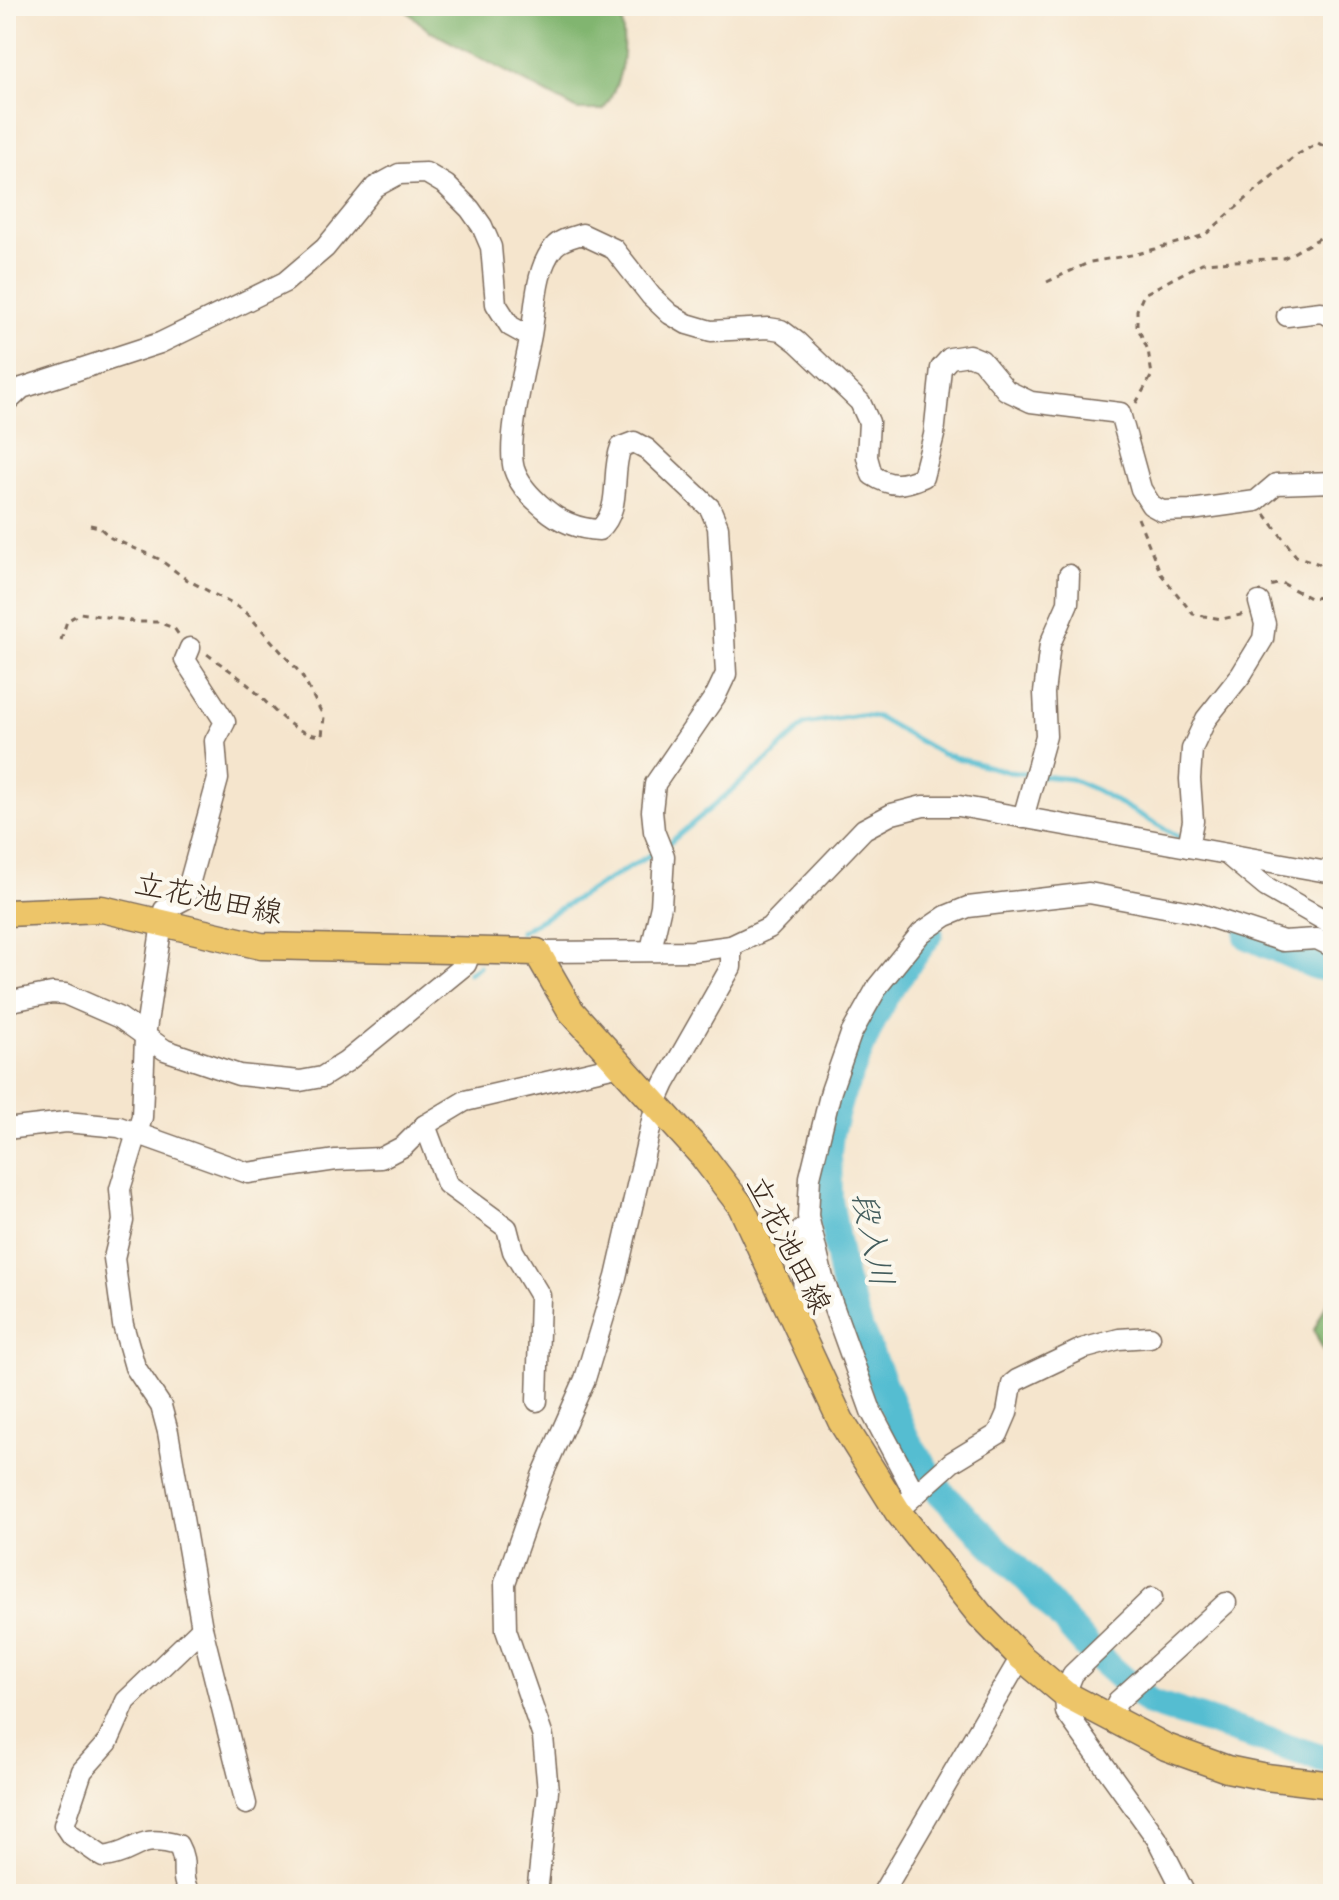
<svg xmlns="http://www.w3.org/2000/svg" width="1339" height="1900" font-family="'Patrick Hand','Klee One',sans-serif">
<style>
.forest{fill:#81b570;stroke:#5e7047;stroke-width:2}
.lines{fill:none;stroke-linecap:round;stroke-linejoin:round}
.stream{stroke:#54bdd1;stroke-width:5}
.river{stroke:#54bdd1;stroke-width:28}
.minor-casing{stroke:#7c6b5b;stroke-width:23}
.major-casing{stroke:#7c6b5b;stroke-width:29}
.path{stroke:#7c6b5b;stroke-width:3;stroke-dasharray:6 6;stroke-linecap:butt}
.minor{stroke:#fff;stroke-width:20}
.major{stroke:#edc569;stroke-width:26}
.labels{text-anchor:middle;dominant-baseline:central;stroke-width:8;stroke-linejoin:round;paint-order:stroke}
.street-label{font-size:30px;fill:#3b2a1e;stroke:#fbf7ec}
.water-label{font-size:32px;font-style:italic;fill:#445d5d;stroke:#fbf7ec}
</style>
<rect width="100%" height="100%" fill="#fbf7ec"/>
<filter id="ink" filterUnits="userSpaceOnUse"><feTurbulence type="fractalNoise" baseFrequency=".0125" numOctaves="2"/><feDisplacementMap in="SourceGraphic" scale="16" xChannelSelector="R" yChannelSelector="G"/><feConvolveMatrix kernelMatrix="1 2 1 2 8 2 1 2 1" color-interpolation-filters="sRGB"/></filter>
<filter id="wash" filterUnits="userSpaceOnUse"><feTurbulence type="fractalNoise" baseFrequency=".006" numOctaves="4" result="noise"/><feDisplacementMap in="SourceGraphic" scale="32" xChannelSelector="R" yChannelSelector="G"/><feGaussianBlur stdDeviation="1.8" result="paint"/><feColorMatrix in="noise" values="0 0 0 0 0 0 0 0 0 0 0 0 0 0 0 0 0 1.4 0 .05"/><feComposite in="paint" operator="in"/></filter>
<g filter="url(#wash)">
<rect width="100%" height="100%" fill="#f5e5cd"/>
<g class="forest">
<path d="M401 6H620C626 43 626 78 603 110H578L428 30Z"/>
<path d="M1333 1290V1372L1314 1330Z"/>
</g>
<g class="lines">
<g class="stream">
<path d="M1042 776 1071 779 1096 790 1181 838"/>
<path d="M666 846 772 756 805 724 859 715 877 717 942 754 1009 772 1028 774"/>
<path d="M520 932 657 851"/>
<path d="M469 973 479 966"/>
</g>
<g class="river">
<path d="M929 934 885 996 870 1026 840 1097 830 1133 828 1153 829 1200 843 1279 860 1330 906 1439 940 1492 1029 1581 1089 1649 1149 1702 1333 1762"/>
<path d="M1248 936 1316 966 1333 969"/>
</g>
</g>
</g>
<g filter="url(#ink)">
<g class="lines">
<g class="minor-casing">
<g id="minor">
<path d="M1287 316 1321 312 1333 317"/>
<path d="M6 403 22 388 160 343 285 282 325 248 375 187 399 174 426 173 446 185 470 209 482 226 491 247 496 304 510 326 530 337"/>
<path d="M190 648 185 660 225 722 215 741 218 779 185 899 164 910 145 1036 142 1117 120 1189 123 1221 114 1258 123 1325 135 1367 161 1406 168 1432 202 1628 246 1804"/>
<path d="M1023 818 1046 736 1044 693 1050 644 1068 603 1069 575"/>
<path d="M1188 847 1193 821 1190 779 1192 749 1206 719 1241 675 1263 639 1265 624 1259 602"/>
<path d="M1230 857 1266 887 1333 925"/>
<path d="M651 950 661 906 664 856 654 831 652 811 655 784 716 695 726 674 718 527 710 508 647 449 634 442 621 447C610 475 623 508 599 530 578 529 560 522 544 508 532 498 519 485 514 469 506 441 525 367 531 335 536 307 535 270 554 247 561 239 573 237 582 234L614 249 651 296 670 314 687 324 711 331 768 328 781 330 797 342 860 402 869 422 867 457 872 475C890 487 903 486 923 477L934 435 941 368 950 358 969 355 981 360 1006 390 1031 402 1120 413 1141 489 1151 505 1162 511 1191 510 1256 501 1276 484 1333 482"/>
<path d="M537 952 693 951 731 946 769 928 864 829 892 814 923 806H959L1333 873"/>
<path d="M6 1002 52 993 65 994 120 1018 165 1050 239 1075 300 1081 322 1077 346 1062 466 964 471 951"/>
<path d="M425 1125 447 1184 507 1228 513 1251 540 1296 537 1401"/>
<path d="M6 1129 66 1122 119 1127 248 1173 336 1160 381 1158 404 1146 425 1125 465 1101 620 1065"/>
<path d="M789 1311 804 1299 802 1229"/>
<path d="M915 1494 871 1411 823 1278 808 1216 810 1177 831 1091 851 1034 878 986 921 933 946 916 968 907 1089 893 1197 913 1283 941 1317 939 1333 947"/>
<path d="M906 1503 952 1462 998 1434 1007 1413 1012 1384 1017 1380 1082 1349 1119 1339 1150 1337"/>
<path d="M1152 1598 1073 1674 1065 1694 1066 1712 1157 1839 1185 1894"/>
<path d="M1109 1719 1118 1701 1226 1603"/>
<path d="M190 1894C177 1873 190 1867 178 1845 135 1833 139 1853 103 1857L70 1834 64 1825 82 1771 108 1742 126 1701 202 1628"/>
<path d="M537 1894 548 1791 543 1737 506 1630 505 1583 542 1476 585 1379 616 1277 656 1103 665 1083 731 967V946"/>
<path d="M882 1894 1021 1657"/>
</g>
</g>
<g class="major-casing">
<path id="major" d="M6 913 102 909 261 946 537 952 571 1011 702 1155 741 1206 841 1421 898 1512 980 1615 1021 1657 1065 1694 1166 1747 1227 1769 1266 1777 1333 1785"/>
</g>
<g class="path">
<path d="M1047 282 1090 262 1137 254 1205 235 1295 156 1318 143 1333 152"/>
<path d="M1136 403 1152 375 1148 350 1137 326V310L1144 294 1202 263 1284 258 1320 238 1333 235"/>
<path d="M1265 514 1296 556 1319 564 1333 580 1324 597 1310 598 1282 583 1269 586"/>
<path d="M1138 518 1161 574 1193 614 1222 619 1245 614"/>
<path d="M90 525 99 527 111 538 159 559 186 579 245 611 301 674 324 717 322 736C288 734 271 704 247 684 235 673 220 664 207 654"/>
<path d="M61 640 67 621 80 613 138 622H157L174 628 179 635"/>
</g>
<use href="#minor" class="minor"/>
<use href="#major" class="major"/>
</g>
</g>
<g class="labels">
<g class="street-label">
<text transform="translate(209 897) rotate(12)">立花池田線</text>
<text transform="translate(790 1244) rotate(63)">立花池田線</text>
</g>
<g class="water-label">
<text transform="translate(874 1239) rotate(78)">段入川</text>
</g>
</g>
<rect width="1339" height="1900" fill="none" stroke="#fbf7ec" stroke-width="32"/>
</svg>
